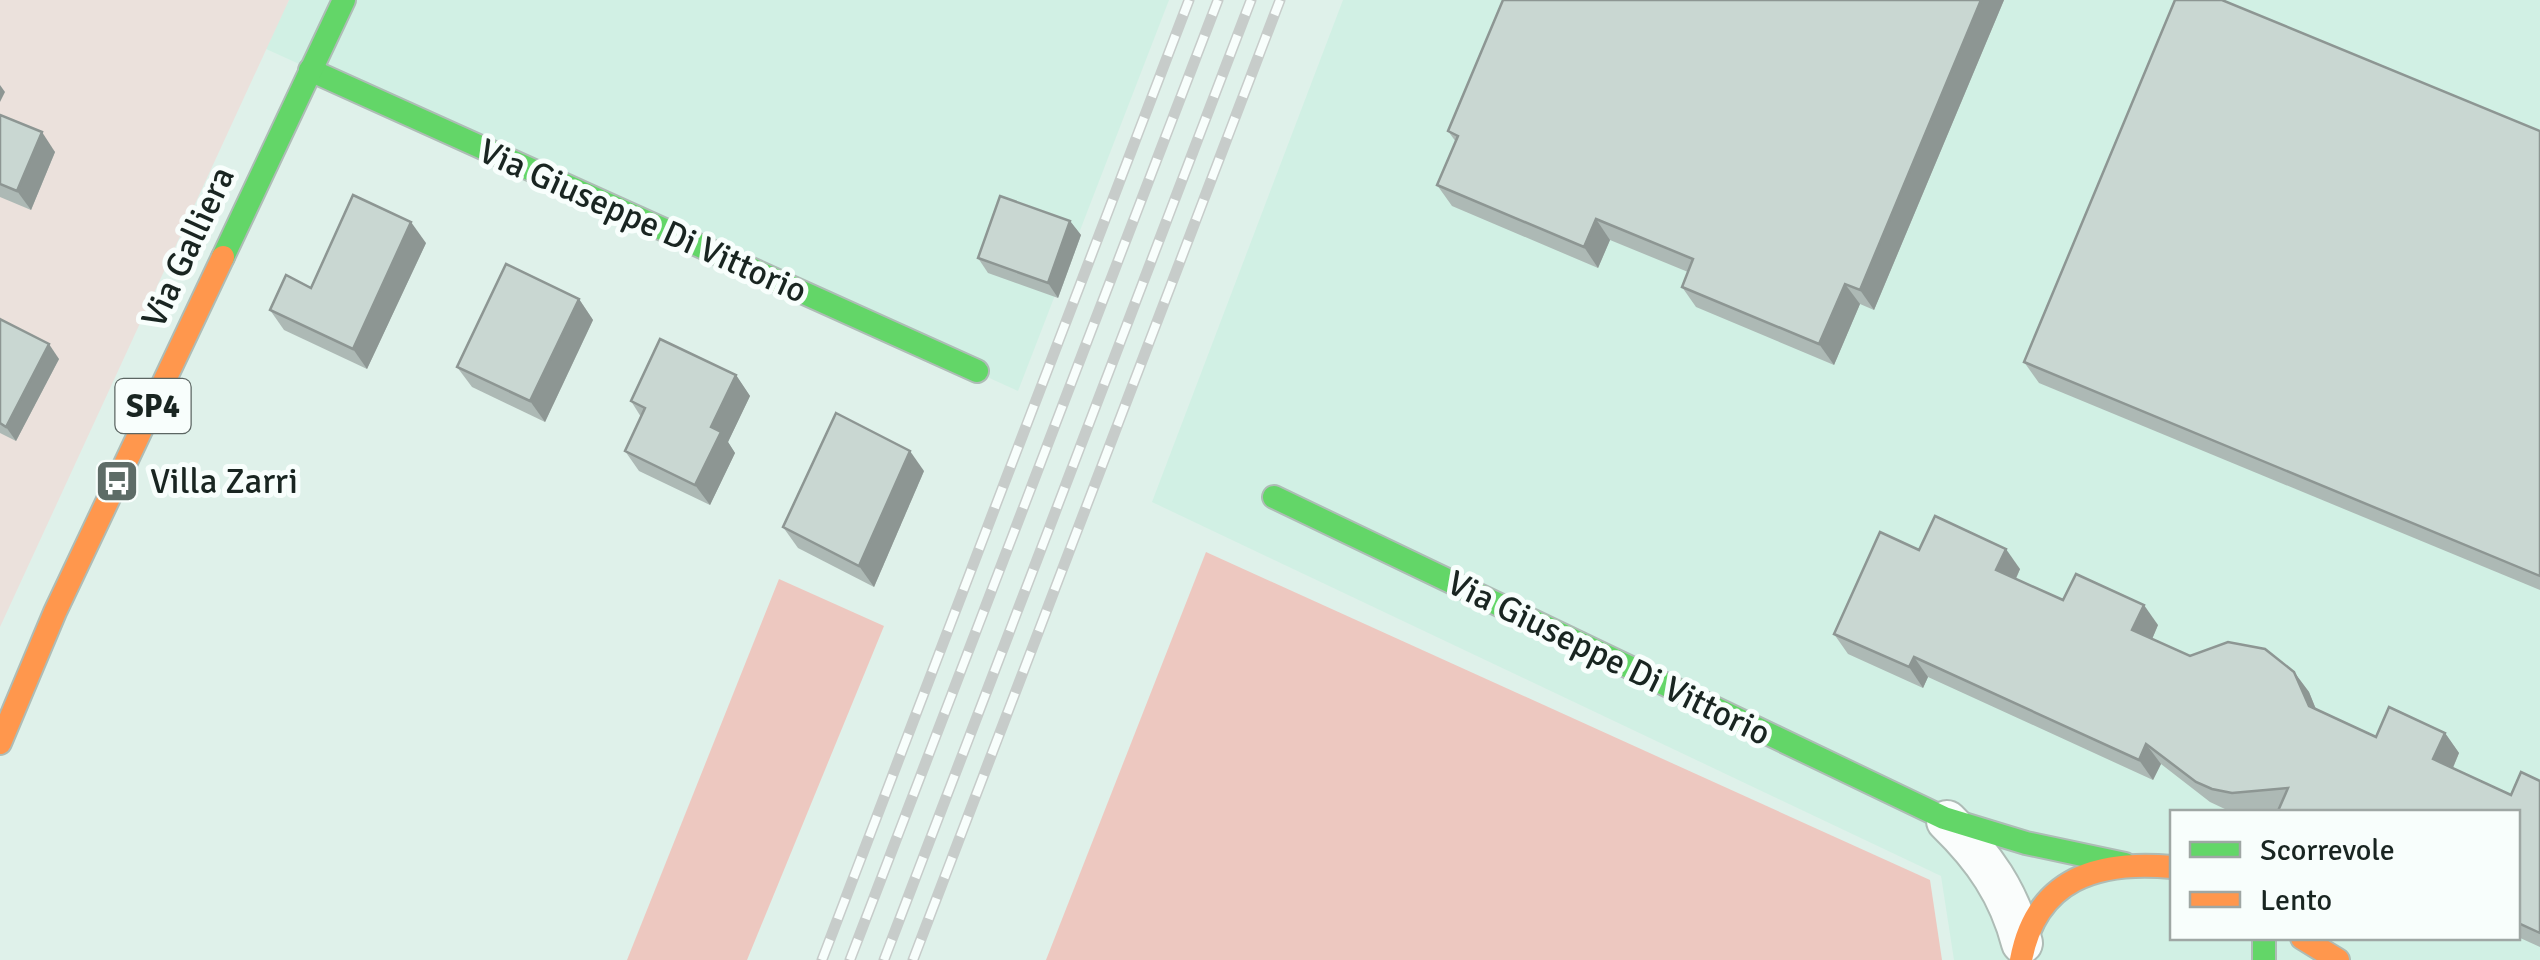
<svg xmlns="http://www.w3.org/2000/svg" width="2540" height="960" font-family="Signika,sans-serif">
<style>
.built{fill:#d1f0e4;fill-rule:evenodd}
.green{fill:#ebe1dc}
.forest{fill:#edc8c0}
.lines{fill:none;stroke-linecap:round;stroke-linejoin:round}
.street-casing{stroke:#aebcb6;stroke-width:44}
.fast-casing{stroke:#aebcb6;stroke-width:26}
.slow-casing{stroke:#aebcb6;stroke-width:26}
.street{stroke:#fafdfc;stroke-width:40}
.fast{stroke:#63d668;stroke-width:22}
.slow{stroke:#ff974d;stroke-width:22}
.rail-casing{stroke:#c7ccca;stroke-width:11}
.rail{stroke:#f8fefc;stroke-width:8;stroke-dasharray:22;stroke-linecap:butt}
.wall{fill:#adb9b5}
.shaded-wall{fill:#8d9693}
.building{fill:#c9d7d2;stroke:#8d9693;stroke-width:2.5}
.labels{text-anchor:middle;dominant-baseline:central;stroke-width:10;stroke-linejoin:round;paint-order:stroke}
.shield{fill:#f8fefc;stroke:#5c6663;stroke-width:2.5}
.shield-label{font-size:32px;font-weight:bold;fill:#192521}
.street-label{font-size:35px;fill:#192521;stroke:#f8fefc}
.poi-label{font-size:35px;fill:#192521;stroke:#f8fefc;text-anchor:start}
</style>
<rect width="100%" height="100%" fill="#dff1ea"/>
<g class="built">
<path d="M289 0H1169L1018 391 264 48Z"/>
<path d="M1343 0H2540V960H1954L1941 876 1152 502ZM2172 812H2518V938H2172Z"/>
</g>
<path class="green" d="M0 0H289L0 627Z"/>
<g class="forest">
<path d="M1206 552 1930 880 1942 960H1046Z"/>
<path d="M779 579 884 626 747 960H627Z"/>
</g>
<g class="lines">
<g class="street-casing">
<path id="street" d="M1947 821C1984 857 2009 893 2022 943"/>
</g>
<g class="fast-casing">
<g id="fast">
<path d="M310 70 977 371"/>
<path d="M223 257 344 0"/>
<path d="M1274 497 1944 818 2026 843 2125 864"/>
<path d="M2264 938V960"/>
</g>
</g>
<g class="slow-casing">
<g id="slow">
<path d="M0 743 55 612 223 257"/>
<path d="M2302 938 2338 960"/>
<path d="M2021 960C2036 879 2097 860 2172 867"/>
</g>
</g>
<use href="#street" class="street"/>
<use href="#fast" class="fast"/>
<use href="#slow" class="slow"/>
<g class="rail-casing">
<g id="rail">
<path d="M822 960 1189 0"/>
<path d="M850 960 1218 0"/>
<path d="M884 960 1251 0"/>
<path d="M913 960 1280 0"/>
</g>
</g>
<use href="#rail" class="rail"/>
</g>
<g class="wall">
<path d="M1503 0H2004L1874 310 1860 304 1834 365 1696 307 1682 287 1688 272 1610 240 1598 268 1452 206 1437 185 1456 142 1448 131Z"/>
<path d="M0 115 55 152 31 210 0 197Z"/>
<path d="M2540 131V590L2039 383 2024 362Z"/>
<path d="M1070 221 1081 235 1058 298 988 273 978 258Z"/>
<path d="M426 243 367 369 284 330 270 310 311 288Z"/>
<path d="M579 299 593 320 545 422 472 387 457 367Z"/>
<path d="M0 319 59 359 16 441 0 433Z"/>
<path d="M736 375 750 396 728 442 735 453 710 505 639 471 625 451 641 417 631 401Z"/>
<path d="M924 471 874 587 798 548 783 527Z"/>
<path d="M1919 550 2020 569 2016 579 2063 600 2158 625 2152 639 2190 656 2294 672 2309 692 2316 709 2376 737 2445 733 2459 753 2453 768 2511 795 2540 781V947L2518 937V812H2279L2278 811 2242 812 2227 810 2210 802 2161 764 2153 780 1928 677 1923 688 1848 654 1834 634Z"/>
</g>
<g class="shaded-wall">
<path d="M1981 0H2004L1874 310 1860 290Z"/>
<path d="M0 85 5 92 0 102Z"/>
<path d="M42 132 55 152 31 210 17 191Z"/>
<path d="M1596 219 1610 240 1598 268 1584 247Z"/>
<path d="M1070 221 1081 235 1058 298 1048 283Z"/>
<path d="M411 222 426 243 367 369 353 349Z"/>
<path d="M1845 284 1860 304 1834 365 1819 344Z"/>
<path d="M579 299 593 320 545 422 530 401Z"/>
<path d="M49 344 59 359 16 441 6 427Z"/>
<path d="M736 375 750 396 728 442 735 453 710 505 695 485 711 427Z"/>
<path d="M910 451 924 471 874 587 859 566Z"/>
<path d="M2006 549 2020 569 2010 591 1996 570Z"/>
<path d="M2144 605 2158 625 2147 651 2132 630Z"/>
<path d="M1914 657 1928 677 1923 688 1909 667Z"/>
<path d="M2294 672 2309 692 2323 727 2309 706Z"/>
<path d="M2445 733 2459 753 2448 779 2433 759Z"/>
<path d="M2146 744 2161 764 2153 780 2139 760Z"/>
</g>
<g class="building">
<path d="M1503 0H1981L1860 290 1845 284 1819 344 1682 287 1693 259 1596 219 1584 247 1437 185 1458 136 1448 131Z"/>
<path d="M2175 0H2222L2540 131V576L2024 362Z"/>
<path d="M0 115 42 132 17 191 0 184Z"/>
<path d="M353 195 411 222 353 349 270 310 286 275 311 288Z"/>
<path d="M1000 196 1070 221 1048 283 978 258Z"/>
<path d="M506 264 579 299 530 401 457 367Z"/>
<path d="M0 319 49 344 6 427 0 423Z"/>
<path d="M660 339 736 375 711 427 721 432 695 485 625 451 645 408 631 401Z"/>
<path d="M836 413 910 451 859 566 783 527Z"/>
<path d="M1935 516 2006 549 1996 570 2063 600 2076 574 2144 605 2132 630 2190 656 2228 642 2265 649 2294 672 2309 706 2376 737 2389 707 2445 733 2433 759 2511 795 2521 772 2540 781V933L2518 923V812H2282L2278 811 2288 788 2232 793 2212 789 2196 782 2146 744 2139 760 1914 657 1909 667 1834 634 1880 532 1919 550Z"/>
</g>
<defs>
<g id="bus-square" transform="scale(2.25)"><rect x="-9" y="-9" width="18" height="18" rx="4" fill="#5e6c67" stroke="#f8fefc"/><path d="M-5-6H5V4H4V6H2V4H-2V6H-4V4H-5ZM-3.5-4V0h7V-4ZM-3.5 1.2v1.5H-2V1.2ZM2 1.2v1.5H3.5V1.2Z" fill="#fff"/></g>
</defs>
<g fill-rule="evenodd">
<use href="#bus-square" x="117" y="481"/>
</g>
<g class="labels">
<rect class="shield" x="115.5" y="379" width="75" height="54" rx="8"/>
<g class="shield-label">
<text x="153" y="406">SP4</text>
</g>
<g class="street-label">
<text transform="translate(643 221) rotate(24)">Via Giuseppe Di Vittorio</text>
<text transform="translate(188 247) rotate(-65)">Via Galliera</text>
<text transform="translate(1609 658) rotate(26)">Via Giuseppe Di Vittorio</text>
</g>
<g class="poi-label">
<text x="150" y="481">Villa Zarri</text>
</g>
</g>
<rect x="2170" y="810" width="350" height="130" fill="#f8fefc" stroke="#9fa7a4" stroke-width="2.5"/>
<rect x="2190" y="842" width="50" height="15" fill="#63d668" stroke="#9fa7a4" stroke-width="2.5"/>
<text x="2260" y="860" font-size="30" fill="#192521">Scorrevole</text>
<rect x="2190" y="892" width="50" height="15" fill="#ff974d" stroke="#9fa7a4" stroke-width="2.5"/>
<text x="2260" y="910" font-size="30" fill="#192521">Lento</text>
</svg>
